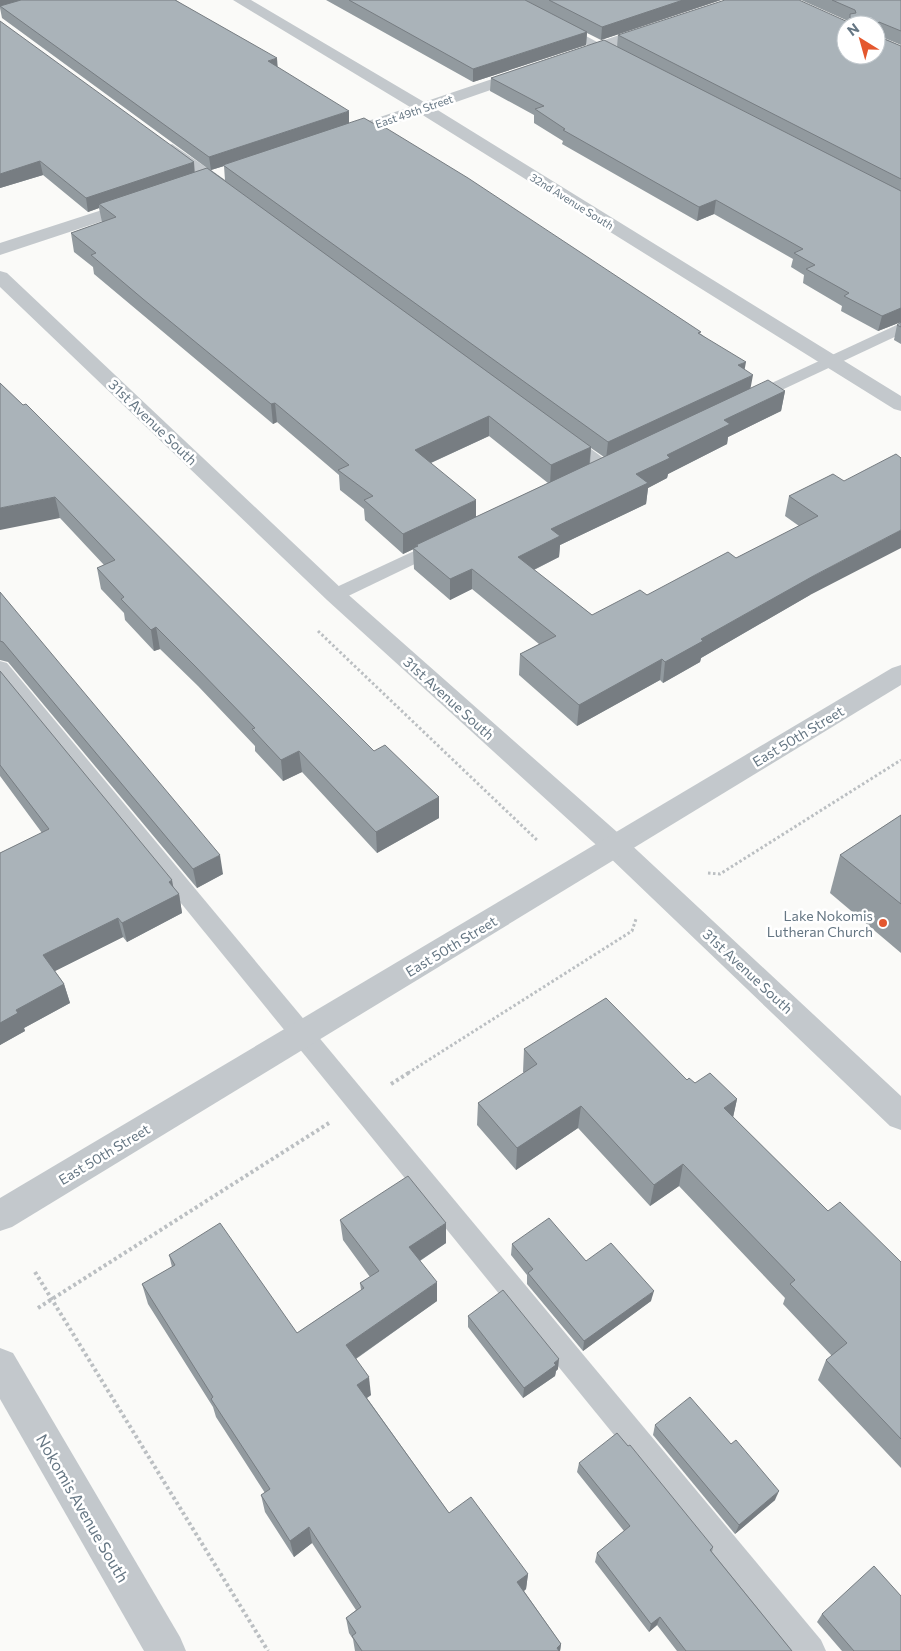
<svg xmlns="http://www.w3.org/2000/svg" width="901" height="1651" font-family="Commissioner,sans-serif">
<style>
.lines{fill:none;stroke-linecap:round;stroke-linejoin:round}
.path-far1{stroke:#bbbfc2;stroke-width:3;stroke-dasharray:2.5 2.5;stroke-linecap:butt}
.path{stroke:#bbbfc2;stroke-width:4;stroke-dasharray:3 3;stroke-linecap:butt}
.service{fill:#c3c8cc;fill-rule:evenodd}
.minor{fill:#c3c8cc;fill-rule:evenodd}
.tertiary{fill:#c3c8cc;fill-rule:evenodd}
.wall{fill:#929a9f;fill-rule:evenodd}
.shaded-wall{fill:#777d82}
.building{fill:#aab3b9;stroke:#777d82;fill-rule:evenodd}
.poi-dot{fill:#e4572e;stroke:#fff;stroke-width:2}
.labels{text-anchor:middle;dominant-baseline:central;stroke-width:5;stroke-linejoin:round;paint-order:stroke}
.far-street-label{font-size:11px;fill:#657683;stroke:#fff}
.street-label{font-size:14px;fill:#657683;stroke:#fff}
.poi-label{font-size:14px;fill:#657683;stroke:#fff;text-anchor:end}
.near-street-label{font-size:16px;fill:#657683;stroke:#fff}
</style>
<rect width="100%" height="100%" fill="#fafaf8"/>
<g class="lines">
<g class="path-far1">
<path d="M318 631 538 841"/>
<path d="M708 873 720 874 901 760"/>
<path d="M408 1073 632 931 636 919"/>
</g>
<g class="path">
<path d="M391 1084 410 1072"/>
<path d="M35 1272 268 1651"/>
<path d="M38 1308 329 1123"/>
</g>
<g class="service">
<path d="M504 0H519L625 57 619 61 615 60Z"/>
<path d="M172 144 229 183 231 186 229 189H219L167 151 165 148Z"/>
<path d="M901 323V334L758 401 752 403 744 398 746 395Z"/>
<path d="M566 434 572 435 610 463 612 467 610 471H598L560 443 558 439 560 435Z"/>
<path d="M440 539 446 541 449 545 446 549 342 599 335 601 328 599 326 595 328 591Z"/>
<path d="M0 661 7 663 821 1640 826 1651H790L0 681Z"/>
</g>
<g class="minor">
<path d="M233 0H251L424 102 519 70H531L533 73 531 76 436 109 901 396V411L894 409 421 114 344 141H332L330 137 332 133 410 107Z"/>
<path d="M652 24 660 29 657 32 581 58H569L567 55 569 52Z"/>
<path d="M136 199 142 200 145 204 142 208 0 255V243Z"/>
<path d="M0 271 7 273 343 590 625 839 901 1096V1130L890 1126 605 853 327 600 0 287Z"/>
<path d="M0 1348 13 1353 180 1637 186 1651H144L0 1399Z"/>
</g>
<path class="tertiary" d="M901 665V685L12 1227 0 1231V1198L892 668Z"/>
</g>
<g class="wall">
<path d="M0 0H176L349 123 701 334 745 370 750 389 785 391 781 411 728 437 727 444 668 474 667 478 648 488 646 504 560 545 559 557 534 570 592 615 647 595 736 558 799 526 785 516 789 496 833 474 810 595 701 658 700 662 663 683 660 680 577 726 519 675 520 654 539 644 472 589 450 600 414 569 413 549 403 554 365 520 364 509 340 490 339 475 277 422 273 424 94 274 93 267 74 252 71 233 102 222 99 208 88 212 43 175 0 188V21L195 172 207 168 2 18 0 8ZM224 166 225 180 211 170ZM489 436 548 483 476 517 431 463ZM591 448 604 457 590 464Z"/>
<path d="M326 0H721L601 40 587 33 586 45 473 82Z"/>
<path d="M801 0H901V45L877 35 901 46V322L878 331 841 311 842 306 803 283 804 275 791 267 793 259 714 214 697 221 562 144 563 141 534 123V115L490 91 491 78 617 47 618 35 848 21Z"/>
<path d="M901 322V344L894 340 897 325Z"/>
<path d="M0 383 374 751 439 797V818L377 853 302 772 283 781 255 751V746L198 686 160 649 154 651 125 620 124 613 101 589 97 568 104 565 60 518Z"/>
<path d="M0 592 223 874 197 888 8 662 0 660Z"/>
<path d="M0 671 179 894 182 913 127 942 123 937 55 971 64 984 70 1003 24 1028 25 1031 0 1045V853L42 833 0 776Z"/>
<path d="M901 815V953L830 893 840 855Z"/>
<path d="M524 1049 687 1080 737 1099 733 1117 828 1211 901 1262V1468L818 1380 826 1360 832 1356 783 1304 785 1298 679 1186 650 1206 578 1128 516 1170 477 1125 478 1103 524 1073 523 1072Z"/>
<path d="M340 1220 446 1243 420 1261 437 1301 356 1359 371 1395 367 1398 449 1513 528 1574 526 1589 524 1591 561 1644 560 1651H355L353 1639 349 1633 346 1618 356 1610 312 1543 294 1557 265 1512 261 1495 265 1493 216 1417 213 1407 148 1304 142 1284 172 1267 169 1255 297 1333 361 1290 360 1283 370 1277 343 1240Z"/>
<path d="M512 1244 586 1261 651 1301 583 1351 527 1284V1275L511 1255Z"/>
<path d="M468 1316 558 1369 556 1371 555 1376 523 1398 468 1327Z"/>
<path d="M655 1425 775 1500 735 1534 653 1435Z"/>
<path d="M579 1463 713 1547 712 1552 792 1651H677L657 1625 649 1632 595 1562 597 1553 624 1531 577 1472Z"/>
<path d="M822 1614 901 1651H842L817 1622Z"/>
</g>
<g class="shaded-wall">
<path d="M0 0H30L0 6Z"/>
<path d="M683 0H721L601 40 602 27Z"/>
<path d="M879 22 877 35V24Z"/>
<path d="M587 32 586 45 473 82V69Z"/>
<path d="M277 58 278 71 268 61Z"/>
<path d="M349 111V124L223 165 224 166 211 170 209 157Z"/>
<path d="M40 161 43 175 0 188V174Z"/>
<path d="M194 162 195 176 99 204V208L88 212 86 198Z"/>
<path d="M716 200 714 214 697 221 699 207Z"/>
<path d="M901 308V322L878 331 882 316Z"/>
<path d="M746 362 743 378 738 365Z"/>
<path d="M753 375 750 391 606 459 608 442Z"/>
<path d="M785 391 781 411 728 437 727 444 668 474 667 478 648 488 646 504 560 545 559 557 517 578 518 557 551 529 636 474 724 420Z"/>
<path d="M275 403 277 422 273 424 271 404Z"/>
<path d="M489 416V436L415 470V450Z"/>
<path d="M591 447 589 467 550 485 551 465Z"/>
<path d="M55 497 60 518 0 530V508Z"/>
<path d="M476 500V520L416 545V548L403 554V534Z"/>
<path d="M901 530V548L810 595 701 658 700 662 663 683 665 662 701 639 815 575Z"/>
<path d="M472 569V589L450 600V579Z"/>
<path d="M156 627 160 649 154 651 151 630Z"/>
<path d="M662 659 660 680 577 726 579 705Z"/>
<path d="M299 751 302 772 283 781 281 760Z"/>
<path d="M439 797V818L377 853 376 832Z"/>
<path d="M220 855 223 874 197 888 193 869Z"/>
<path d="M172 880 175 896 179 894 182 913 127 942 122 923 169 882Z"/>
<path d="M118 918 123 937 49 974 43 955Z"/>
<path d="M64 984 70 1003 24 1028 25 1031 0 1045V1023L16 1010Z"/>
<path d="M737 1099 732 1122 724 1108Z"/>
<path d="M581 1106 578 1128 516 1170 517 1148Z"/>
<path d="M683 1164 679 1186 650 1206 654 1185Z"/>
<path d="M446 1223V1243L410 1267 409 1247Z"/>
<path d="M437 1282V1301L348 1364 346 1345Z"/>
<path d="M654 1291 651 1301 583 1351 584 1341Z"/>
<path d="M559 1359 558 1369 556 1371 555 1376 523 1398 524 1388Z"/>
<path d="M369 1377 371 1395 359 1403 357 1385Z"/>
<path d="M779 1491 775 1500 735 1534 739 1525Z"/>
<path d="M309 1527 312 1543 294 1557 290 1541Z"/>
<path d="M528 1574 526 1589 516 1598 517 1582Z"/>
<path d="M660 1617 657 1625 649 1632 651 1624Z"/>
<path d="M561 1644 560 1651H556L557 1648Z"/>
</g>
<g class="building">
<path d="M21 0H175L277 58 268 61 349 111 209 157 0 6Z"/>
<path d="M349 0H525L587 32 473 69Z"/>
<path d="M549 0H683L602 27Z"/>
<path d="M725 0H799L848 22 850 20V14L856 13 855 10 832 0H901V31L879 22 877 24V36L901 46V179L618 35ZM846 25H876V55H846Z"/>
<path d="M0 21 194 162 86 198 40 161 0 174Z"/>
<path d="M604 40 901 191V308L882 316 844 296 849 293 806 269 815 265 794 253 803 249 716 200 699 207 563 130 565 129 535 109 544 106 491 78Z"/>
<path d="M364 118 383 129 386 128 468 178 701 332 698 333 746 362 738 365 753 375 608 442 223 165Z"/>
<path d="M207 168 591 447 551 465 489 416 415 450 476 500 403 534 364 500 373 496 338 470 349 465 275 403 271 404 143 299 91 255 96 253 71 233 116 217 99 204Z"/>
<path d="M901 322V327L897 325Z"/>
<path d="M768 380 785 391 724 420 730 424 667 455 670 458 636 474 648 483 551 529 560 536 518 557 592 615 640 590 647 595 728 552 736 558 818 516 789 496 833 474 844 481 896 454 901 458V530L815 575 701 639 703 641 665 662 662 659 579 705 520 654 556 636 472 569 450 579 413 548 418 546 416 545Z"/>
<path d="M0 383 23 405 26 404 374 751 385 745 439 797 376 832 299 751 281 760 252 729 255 728 194 665 156 627 151 630 121 599 124 597 97 568 115 560 55 497 0 508Z"/>
<path d="M0 592 220 855 193 869 3 642 0 641Z"/>
<path d="M0 671 172 880 169 882 179 894 122 923 118 918 43 955 64 984 16 1010 18 1013 0 1023V853L49 829 0 765Z"/>
<path d="M901 815V904L840 855Z"/>
<path d="M606 998 687 1080 689 1078 695 1083 710 1073 737 1099 724 1108 828 1211 840 1202 901 1262V1439L826 1360 847 1343 790 1284 795 1280 683 1164 654 1185 581 1106 517 1148 478 1103 537 1064 524 1049Z"/>
<path d="M408 1176 446 1223 409 1247 437 1282 346 1345 369 1377 357 1385 449 1513 471 1497 528 1574 517 1582 561 1644 557 1648 559 1651H362L352 1636 356 1633 346 1618 361 1607 309 1527 290 1541 261 1495 270 1489 211 1399 213 1397 142 1284 175 1265 169 1255 220 1223 297 1333 364 1288 360 1283 379 1271 340 1220Z"/>
<path d="M549 1218 586 1261 611 1243 654 1291 584 1341 528 1273 533 1269 512 1244Z"/>
<path d="M503 1290 559 1359 554 1363 556 1365 524 1388 468 1316Z"/>
<path d="M690 1397 731 1444 736 1440 779 1491 739 1525 655 1425Z"/>
<path d="M617 1433 628 1446 630 1445 713 1547 710 1550 792 1651H686L660 1617 651 1624 597 1553 630 1526 579 1463Z"/>
<path d="M874 1566 901 1596V1651H854L822 1614Z"/>
</g>
<circle class="poi-dot" cx="883" cy="923" r="5"/>
<g class="labels">
<g class="far-street-label">
<text transform="translate(414 111) rotate(-19)">East 49th Street</text>
<text transform="translate(572 201) rotate(32)">32nd Avenue South</text>
</g>
<g class="street-label">
<text transform="translate(153 422) rotate(44)">31st Avenue South</text>
<text transform="translate(449 698) rotate(42)">31st Avenue South</text>
<text transform="translate(798 736) rotate(-31)">East 50th Street</text>
<text transform="translate(451 946) rotate(-31)">East 50th Street</text>
<text transform="translate(748 971) rotate(43)">31st Avenue South</text>
<text transform="translate(104 1154) rotate(-31)">East 50th Street</text>
</g>
<g class="poi-label">
<text x="873" y="915">Lake Nokomis<tspan x="873" dy="16">Lutheran Church</tspan></text>
</g>
<g class="near-street-label">
<text transform="translate(83 1508) rotate(60)">Nokomis Avenue South</text>
</g>
</g>
<g transform="translate(861 40) rotate(323)"><circle r="24" fill="#ffffff" stroke="#c1c8cd"/>
<path d="M0-4L9 19L0 12L-9 19Z" fill="#e4572e"/>
<text y="-8" font-size="14" font-weight="bold" text-anchor="middle" fill="#657683">N</text>
</g>
</svg>
